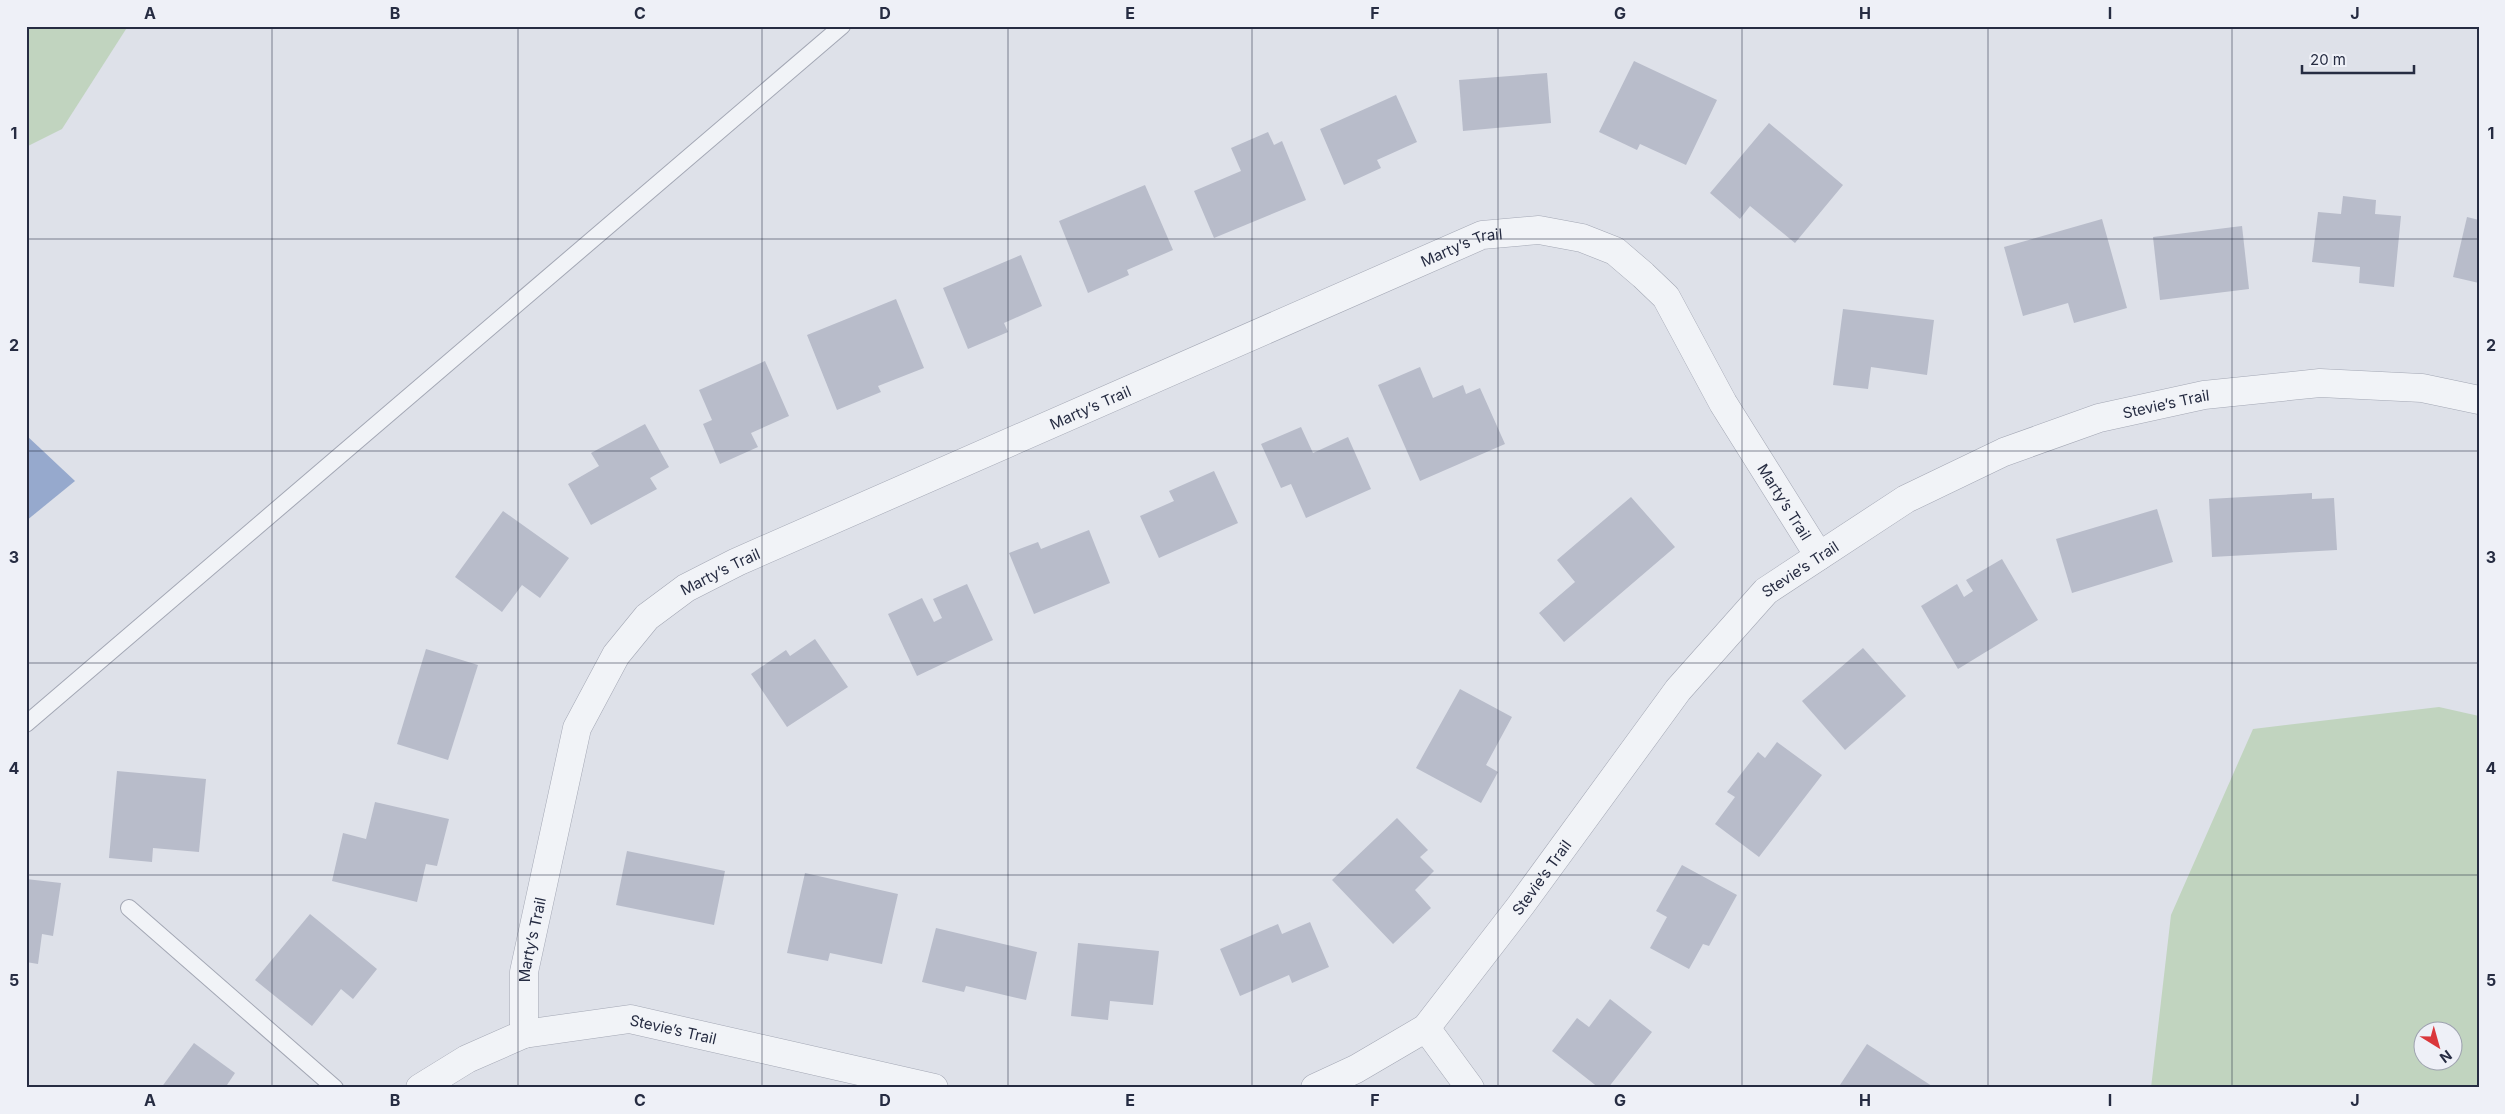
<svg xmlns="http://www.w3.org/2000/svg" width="2505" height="1114" font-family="Inter,sans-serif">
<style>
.green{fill:#c1d4bf;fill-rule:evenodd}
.water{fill:#96a9cd}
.building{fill:#b8bcca}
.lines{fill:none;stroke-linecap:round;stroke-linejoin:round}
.lane-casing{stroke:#a3a7b4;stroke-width:18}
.street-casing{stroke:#a3a7b4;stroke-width:29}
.lane{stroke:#f1f3f7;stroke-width:16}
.street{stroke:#f1f3f7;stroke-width:28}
.grid{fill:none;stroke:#262c42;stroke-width:1;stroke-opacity:0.55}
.labels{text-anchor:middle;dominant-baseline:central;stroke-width:4.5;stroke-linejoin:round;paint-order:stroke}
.street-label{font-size:15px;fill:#262c42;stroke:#eef0f7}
.neatline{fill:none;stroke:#262c42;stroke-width:2}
.grid-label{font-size:16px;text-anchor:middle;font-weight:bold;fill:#262c42}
</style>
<rect width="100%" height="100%" fill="#dee1e9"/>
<g class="green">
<path d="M26 26H128L62 129 26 147Z"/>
<path d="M2439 707 2479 716V1088H2151L2171 915 2253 729ZM2422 1032H2452V1062H2422Z"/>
</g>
<path class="water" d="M26 435 75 481 26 521Z"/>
<g class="building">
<path d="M1634 61 1717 100 1686 165 1640 144 1637 150 1599 132Z"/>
<path d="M1547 73 1551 123 1463 131 1459 80Z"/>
<path d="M1396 95 1417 142 1377 160 1381 168 1344 185 1320 129Z"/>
<path d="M1769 123 1843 185 1795 243 1750 206 1740 219 1710 193Z"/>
<path d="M1268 132 1274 145 1282 141 1306 200 1214 238 1194 191 1241 171 1231 148Z"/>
<path d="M1145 185 1173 250 1127 270 1129 275 1088 293 1059 221Z"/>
<path d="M2343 196 2376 200 2375 214 2401 216 2394 287 2359 283 2360 267 2312 262 2318 212 2341 214Z"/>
<path d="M2467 217 2479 220V283L2453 277Z"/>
<path d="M2102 219 2127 308 2074 323 2068 303 2023 316 2004 247Z"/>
<path d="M2242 226 2249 289 2160 300 2153 237Z"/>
<path d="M1021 255 1042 306 1004 323 1008 332 968 349 943 288Z"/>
<path d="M896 299 924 368 878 386 881 392 837 410 807 335Z"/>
<path d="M1843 309 1934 320 1927 375 1871 367 1868 389 1833 385Z"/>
<path d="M765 361 789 416 751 433 758 447 720 464 703 424 712 420 699 390Z"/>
<path d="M1420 367 1433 398 1463 385 1466 394 1480 388 1505 444 1420 481 1378 385Z"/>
<path d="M645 424 669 467 650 478 657 489 591 525 568 484 599 466 591 453Z"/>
<path d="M1301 427 1313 453 1348 437 1371 489 1306 518 1291 484 1281 488 1261 444Z"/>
<path d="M1214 471 1238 523 1159 558 1140 516 1174 501 1169 491Z"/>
<path d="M2312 493V499L2334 498 2337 550 2212 557 2209 499Z"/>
<path d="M1631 497 1675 547 1564 642 1539 613 1575 582 1557 560Z"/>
<path d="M2157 509 2173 562 2072 593 2056 539Z"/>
<path d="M503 511 569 558 540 598 522 585 502 612 455 577Z"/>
<path d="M1089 530 1110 583 1034 614 1009 553 1038 542 1041 549Z"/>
<path d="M2002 559 2038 620 1958 669 1921 606 1957 584 1964 597 1973 591 1966 580Z"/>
<path d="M967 584 993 640 917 676 888 614 922 598 934 622 942 618 933 599Z"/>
<path d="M815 639 848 687 787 727 751 674 786 650 790 656Z"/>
<path d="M1863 648 1906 696 1845 750 1802 701Z"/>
<path d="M426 649 478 665 448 760 397 744Z"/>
<path d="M1460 689 1512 717 1486 765 1498 772 1481 803 1416 768Z"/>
<path d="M1777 742 1822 775 1759 857 1715 824 1735 797 1727 792 1758 752 1765 758Z"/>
<path d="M117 771 206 779 199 852 153 848 152 862 109 858Z"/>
<path d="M375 802 449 819 437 866 426 864 417 902 332 881 343 833 366 839Z"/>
<path d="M1397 818 1428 850 1420 857 1434 871 1415 890 1431 908 1393 944 1332 880Z"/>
<path d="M627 851 725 871 714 925 616 905Z"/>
<path d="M1682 865 1737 895 1709 946 1703 944 1689 969 1650 948 1667 917 1656 911Z"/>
<path d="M805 873 898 894 882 964 830 953 828 961 787 953Z"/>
<path d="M26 879 61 883 53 936 42 934 38 964 26 962Z"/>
<path d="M310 914 377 969 353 999 341 989 312 1026 255 980Z"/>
<path d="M1310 922 1329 967 1292 983 1289 975 1240 996 1220 949 1278 924 1282 934Z"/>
<path d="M936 928 1037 952 1026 1000 966 986 964 992 922 982Z"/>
<path d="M1078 943 1159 951 1153 1005 1110 1001 1108 1020 1071 1016Z"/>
<path d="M1610 999 1652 1032 1608 1088H1599L1552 1051 1577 1018 1589 1027Z"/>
<path d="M194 1043 235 1073 225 1088H161Z"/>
<path d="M1867 1044 1935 1088H1838Z"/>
</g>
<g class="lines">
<g class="lane-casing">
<g id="lane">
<path d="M26 724 842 26"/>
<path d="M129 908 335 1088"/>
</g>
</g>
<g class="street-casing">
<g id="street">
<path d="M1426 1028 1470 1088"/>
<path id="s1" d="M524 1034V972L577 728 616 655 647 617 686 588 737 562 1482 235 1539 230 1582 238 1615 251 1643 275 1666 297 1723 403 1819 556"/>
<path id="s2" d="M420 1088 467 1059 524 1034 630 1019 934 1088"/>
<path id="s3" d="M1315 1088 1356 1069 1426 1028 1521 905 1678 690 1766 591 1906 499 2004 452 2099 418 2204 395 2320 383 2422 388 2479 400"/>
</g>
</g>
<use href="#lane" class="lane"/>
<use href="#street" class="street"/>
</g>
<path class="grid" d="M272 26V1088M518 26V1088M762 26V1088M1008 26V1088M1252 26V1088M1498 26V1088M1742 26V1088M1988 26V1088M2232 26V1088M26 239H2479M26 451H2479M26 663H2479M26 875H2479"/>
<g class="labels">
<g class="street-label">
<text stroke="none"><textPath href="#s1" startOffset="1340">Marty’s Trail</textPath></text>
<text stroke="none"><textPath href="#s3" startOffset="1126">Stevie’s Trail</textPath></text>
<text stroke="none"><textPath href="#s1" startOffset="935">Marty’s Trail</textPath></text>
<text stroke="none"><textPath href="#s1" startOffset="1805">Marty’s Trail</textPath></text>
<text stroke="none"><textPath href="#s3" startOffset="721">Stevie’s Trail</textPath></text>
<text stroke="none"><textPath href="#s1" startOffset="530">Marty’s Trail</textPath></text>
<text stroke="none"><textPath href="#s3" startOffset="316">Stevie’s Trail</textPath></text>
<text stroke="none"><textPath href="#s1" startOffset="95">Marty’s Trail</textPath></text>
<text stroke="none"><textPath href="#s2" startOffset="269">Stevie’s Trail</textPath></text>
</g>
</g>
<rect width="2505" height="1114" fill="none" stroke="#eef0f7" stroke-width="55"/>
<g transform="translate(2438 1046) rotate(143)"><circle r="24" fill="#eef0f7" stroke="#9ea2af"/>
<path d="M0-4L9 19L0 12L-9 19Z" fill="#da373b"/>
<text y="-8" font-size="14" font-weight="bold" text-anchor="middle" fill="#262c42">N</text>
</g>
<path d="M2302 65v8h112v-8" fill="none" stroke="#262c42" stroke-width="2.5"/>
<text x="2310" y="65" font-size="15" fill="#262c42" stroke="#eef0f7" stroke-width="4" paint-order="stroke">20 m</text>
<rect x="28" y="28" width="2450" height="1058" class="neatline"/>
<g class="grid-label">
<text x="150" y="19">A</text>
<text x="395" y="19">B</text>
<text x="640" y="19">C</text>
<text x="885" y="19">D</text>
<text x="1130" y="19">E</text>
<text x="1375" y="19">F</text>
<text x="1620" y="19">G</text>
<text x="1865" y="19">H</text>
<text x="2110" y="19">I</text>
<text x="2355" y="19">J</text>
<text x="14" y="139">1</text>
<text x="2491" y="139">1</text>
<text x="14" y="351">2</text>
<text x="2491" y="351">2</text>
<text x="14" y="563">3</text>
<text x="2491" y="563">3</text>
<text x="14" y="774">4</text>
<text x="2491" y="774">4</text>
<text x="14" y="986">5</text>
<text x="2491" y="986">5</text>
<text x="150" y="1106">A</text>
<text x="395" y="1106">B</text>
<text x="640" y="1106">C</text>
<text x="885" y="1106">D</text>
<text x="1130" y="1106">E</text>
<text x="1375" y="1106">F</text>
<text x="1620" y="1106">G</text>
<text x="1865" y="1106">H</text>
<text x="2110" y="1106">I</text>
<text x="2355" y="1106">J</text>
</g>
</svg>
